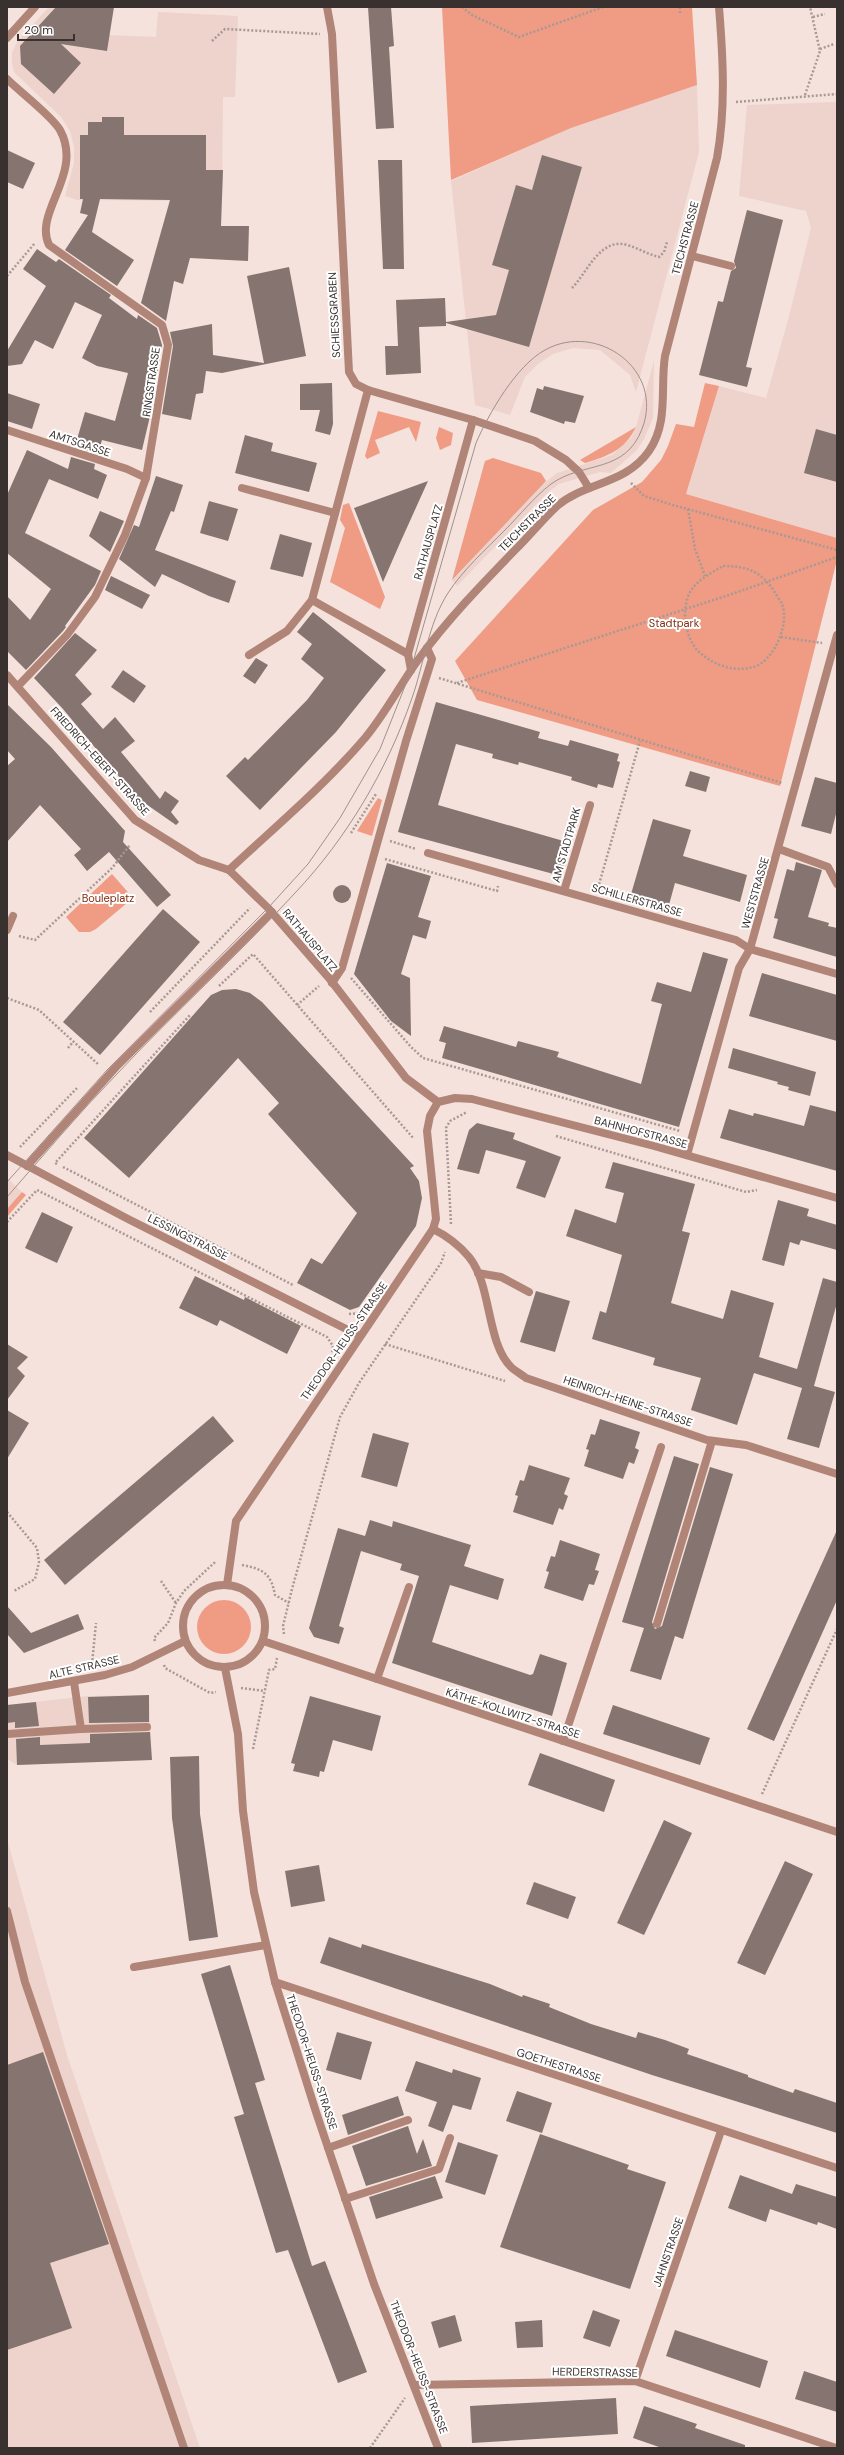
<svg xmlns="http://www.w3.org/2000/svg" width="844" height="2455" font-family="'DM Sans',sans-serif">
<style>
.built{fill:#edd3cb}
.green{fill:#f09b83}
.building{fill:#85746f}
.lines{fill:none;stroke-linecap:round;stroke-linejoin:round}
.path{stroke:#a79994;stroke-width:2.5;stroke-dasharray:2 2;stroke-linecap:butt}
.service{stroke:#b08578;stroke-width:8}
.minor{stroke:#b08578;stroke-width:8}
.tertiary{stroke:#b08578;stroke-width:8}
.tram{stroke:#9f918d;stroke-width:1}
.labels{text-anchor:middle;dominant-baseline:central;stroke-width:4;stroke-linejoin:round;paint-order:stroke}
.street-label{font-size:11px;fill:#38312f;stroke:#fff}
.park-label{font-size:11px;fill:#812a0f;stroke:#fff}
</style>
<rect width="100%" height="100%" fill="#f5e2dc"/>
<g class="built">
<path d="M49 7H54L85 34 156 37 158 12 238 16 235 97H223L222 201 77 200 65 196 74 163V147L70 131 61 117 14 72 12 63V53L17 42Z"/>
<path d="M697 85 699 152 636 392 630 375 600 350 573 348 553 354 538 364 525 377 510 415 475 405 451 181 571 128Z"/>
<path d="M837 102V538L686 494 719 386 766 398 788 320 811 228 806 211 739 196 747 105Z"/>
<path d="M654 361 653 418 644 439 637 450 611 473 600 472 559 484 547 493 457 586 452 580 538 488 557 473 612 455 631 438 636 427Z"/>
<path d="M7 1178 22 1192 7 1209Z"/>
<path d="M149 1695 152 1760 17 1765 7 1759V1705L88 1696Z"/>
<path d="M7 1839 67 2055 200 2448H7Z"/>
</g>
<g class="green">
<path d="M442 7H692L697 85 571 128 451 180Z"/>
<path d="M705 383 719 386 686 494 837 538V560L780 786 477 700 455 661 593 510 642 482 661 460 668 446 676 424 694 427Z"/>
<path d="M378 411 421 422 416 442 409 427 375 440 380 453 367 459 365 456Z"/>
<path d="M439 427 453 433 451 445 440 450 436 438Z"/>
<path d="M636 427C625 450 608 456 585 463L580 460Z"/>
<path d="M493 458 541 473 546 481 452 580 485 461Z"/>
<path d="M349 503 385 597 380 609 330 582 345 528 340 520 343 505Z"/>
<path d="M378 798 382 800 372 836 357 831Z"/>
<path d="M112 874 133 898 96 929 90 932H79L66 917Z"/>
<path d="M22 1192 26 1195 7 1217V1209Z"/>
<circle cx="224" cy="1627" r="27"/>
</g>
<g class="building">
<path d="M56 7H114L107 51 61 44 81 63 54 94 21 64 20 46Z"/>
<path d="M368 7H391L394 46 389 47 394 128 376 129Z"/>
<path d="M102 117H124V135H206V170H223L221 226H249L248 261 190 258 183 284 174 281 166 321 141 303 170 200 100 199 92 232 134 260 117 286 65 250 88 215 80 213 83 199H80V135H88V122H102Z"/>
<path d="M7 150 35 163 23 189 7 182Z"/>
<path d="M542 155 582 167 529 347 446 323V326L419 327 421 373 386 375 385 346H398L396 300 445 298 446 322 496 315 509 270 492 265 516 185 532 190Z"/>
<path d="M378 160H402L404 269H383Z"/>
<path d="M747 210 783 220 746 367 752 368 747 387 699 375 718 301 723 302 731 271 736 268 734 261Z"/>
<path d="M37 249 56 262 59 259 111 295 109 298 137 319 138 315 157 328 162 345 151 412 142 450 102 440 98 454 75 446 85 412 115 421 128 373 97 366 82 358 102 315 75 302 53 349 35 340 22 364 7 366V351L46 286 23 269Z"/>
<path d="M289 267 306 356 222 373 206 371 203 393 196 394 191 420 162 414 173 346 170 332 212 324 213 355 264 363 247 276Z"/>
<path d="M332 383 333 424 330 435 315 431 320 410H300V384Z"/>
<path d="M544 386 584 396 575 423 565 421 564 424 530 412 537 388 543 390Z"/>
<path d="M7 393 40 404 32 429 7 421Z"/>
<path d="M816 429 837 435V482L804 473Z"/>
<path d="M245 435 273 443 271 451 317 463 309 492 235 473Z"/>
<path d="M27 450 68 469 71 457 95 464 94 469 107 475 98 499 49 479 25 533 101 571 95 585 65 626 66 627 63 631 26 670 7 651V596L30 620 51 589 7 553V495Z"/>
<path d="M156 476 183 485 174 512 171 511 155 550 236 581 229 603 209 596 162 574 155 587 119 559 134 525 139 527Z"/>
<path d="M428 481 400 543 383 582 354 508Z"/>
<path d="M209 501 238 509 228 541 200 533Z"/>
<path d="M100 511 124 521 110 552 89 536Z"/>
<path d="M280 534 312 543 303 577 270 569Z"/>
<path d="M111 576 150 595 142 609 105 590Z"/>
<path d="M313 612 386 670 336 732 260 810 226 776 245 757 248 760 307 700 324 678 301 659 312 644 297 632Z"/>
<path d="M75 633 97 650 75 675 92 694 81 704 103 729 115 717 135 741 121 752 160 799 165 791 179 801 171 812 179 822 176 825 136 797 63 709 34 678Z"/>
<path d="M256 658 268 665 255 684 243 676Z"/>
<path d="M123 670 146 686 134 703 111 687Z"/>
<path d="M436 702 540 732 538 738 568 746 570 740 619 754 617 761 620 762 613 788 598 784 597 788 571 780 572 777 519 762 518 765 492 758 493 754 456 744 438 805 567 842 565 849H568L561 876 398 832Z"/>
<path d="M7 704 51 747 125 831 123 842 171 895 157 907 109 852 87 871 74 855 81 849 40 805 7 842V766L15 759 7 750Z"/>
<path d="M690 771 710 777 706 792 685 786Z"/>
<path d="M815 777 837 783V810L831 834 801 826Z"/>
<path d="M653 819 691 830 683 856 747 875 740 902 675 883 667 912 629 901Z"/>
<path d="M796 862 822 870 808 917 829 923 828 926 837 928V957L773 938 778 919 774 918 787 869 794 871Z"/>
<path d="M387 863 431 876 418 917 431 921 426 939 413 935 401 974 410 978 411 1036 391 1021 354 974Z"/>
<circle cx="342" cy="894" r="9"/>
<path d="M163 909 200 942 100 1055 63 1022Z"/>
<path d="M703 952 728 959 679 1127 442 1058 446 1043 439 1041 444 1026 516 1047 518 1041 559 1052 557 1057 641 1084 662 1004 651 1001 657 982 691 992Z"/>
<path d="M762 973 837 995V1041L749 1016Z"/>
<path d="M236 989 250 993 262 1002 414 1166 410 1168 419 1181 422 1198 416 1226 359 1307 350 1310 297 1283 311 1258 322 1264 357 1213 268 1114 279 1103 238 1058 129 1178 84 1138 211 995 222 990Z"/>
<path d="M733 1048 816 1072 810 1096 788 1090 789 1087 777 1084 778 1082 728 1068Z"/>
<path d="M810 1105 837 1112V1171L720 1138 729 1109 753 1116 754 1113 804 1126Z"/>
<path d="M477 1123 515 1133 513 1139 561 1157 545 1198 516 1188 526 1161 486 1150 479 1174 457 1169 469 1130Z"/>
<path d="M613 1162 695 1184 682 1231 690 1233 671 1303 723 1319 731 1290 774 1303 759 1357 797 1369 823 1278 837 1282V1303L814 1386 835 1392 819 1448 787 1439 802 1388 754 1373 737 1425 691 1410 701 1378 653 1365 655 1358 592 1339 600 1311 606 1313 622 1255 566 1236 575 1209 616 1223 624 1193 605 1188Z"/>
<path d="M778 1200 809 1209 807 1216 837 1225V1250L801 1240 799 1245 790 1242 784 1266 762 1260Z"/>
<path d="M42 1212 73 1227 57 1263 25 1248Z"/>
<path d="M195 1276 244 1300 245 1297 301 1326 287 1354 220 1320 217 1326 179 1308Z"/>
<path d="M536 1291 570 1301 555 1352 520 1342Z"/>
<path d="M7 1344 28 1357 17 1368 25 1376 7 1400Z"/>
<path d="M7 1410 29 1423 7 1459Z"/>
<path d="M213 1416 234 1441 65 1585 44 1560Z"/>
<path d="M600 1419 640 1432 635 1448 639 1450 634 1464 629 1462 623 1479 584 1466 589 1450 586 1449 591 1434 595 1435Z"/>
<path d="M373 1433 409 1443 397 1487 361 1477Z"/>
<path d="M674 1456 699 1464 652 1622 655 1629 662 1626 710 1467 733 1474 683 1639 675 1636 661 1680 630 1671 644 1628 622 1622Z"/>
<path d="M529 1465 570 1478 564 1494 568 1496 563 1510 559 1508 553 1525 513 1512 518 1496 515 1495 520 1480 524 1481Z"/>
<path d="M370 1520 392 1527 393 1521 471 1545 464 1566 504 1579 498 1600 450 1585 432 1642 530 1675 533 1674 540 1654 567 1663 552 1716 392 1663 419 1576 400 1570 402 1564 361 1551 339 1626 344 1628 339 1644 314 1637 309 1628 338 1528 365 1536Z"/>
<path d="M837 1530V1600L774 1741 747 1729Z"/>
<path d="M560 1540 600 1554 595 1570 599 1571 594 1585 589 1584 583 1601 544 1588 549 1572 546 1571 551 1556 555 1557Z"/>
<path d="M7 1606 31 1633 78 1614 84 1629 24 1653 7 1634Z"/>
<path d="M149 1695V1722L89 1723 88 1697Z"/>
<path d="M310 1696 381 1716 372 1751 333 1740 324 1772 320 1771 319 1777 293 1771 295 1764 291 1763Z"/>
<path d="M36 1702 39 1726 15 1728V1722L7 1723V1705Z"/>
<path d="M613 1705 710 1738 700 1765 603 1734Z"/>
<path d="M150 1732 152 1760 17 1765 16 1739 40 1737V1745L90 1743V1734Z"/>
<path d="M540 1753 615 1780 604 1812 528 1785Z"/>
<path d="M199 1756 200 1814 218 1937 189 1941 172 1818 170 1757Z"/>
<path d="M664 1820 692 1833 644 1935 617 1923Z"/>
<path d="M785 1861 813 1874 765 1975 737 1963Z"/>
<path d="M319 1865 325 1901 291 1907 285 1871Z"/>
<path d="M534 1882 576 1897 568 1919 526 1904Z"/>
<path d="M329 1937 361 1948 362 1944 490 1984 522 1997 523 1995 550 2004 549 2007 591 2024 636 2038 638 2032 665 2040 689 2049 687 2054 748 2075V2077L793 2093 795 2089 837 2103V2133L652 2075 320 1963Z"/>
<path d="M230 1965 265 2080 255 2083 312 2266 325 2261 367 2372 338 2383 288 2250 276 2253 234 2117 244 2114 201 1974Z"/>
<path d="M337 2032 372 2042 361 2080 326 2070Z"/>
<path d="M43 2052 109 2244 50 2263 72 2328 7 2350V2065Z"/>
<path d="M416 2061 452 2073 453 2069 481 2078 471 2110 453 2105 443 2132 428 2126 437 2102 405 2091Z"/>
<path d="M517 2091 552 2103 542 2133 506 2121Z"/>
<path d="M398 2096 404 2115 348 2135 342 2115Z"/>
<path d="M408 2126 417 2154 423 2139 432 2166 366 2186 352 2146Z"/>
<path d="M540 2134 629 2165 627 2169 666 2182 630 2289 500 2247Z"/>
<path d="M458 2142 498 2155 485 2195 445 2182Z"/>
<path d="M740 2175 792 2194 796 2184 837 2197V2229L818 2222 817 2225 770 2209 766 2222 728 2208Z"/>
<path d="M435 2176 443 2198 376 2219 369 2197Z"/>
<path d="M593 2310 620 2320 610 2347 583 2338Z"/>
<path d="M455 2315 462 2341 439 2348 431 2322Z"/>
<path d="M542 2320 543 2347 517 2348 515 2322Z"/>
<path d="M675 2330 768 2361 760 2388 666 2356Z"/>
<path d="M804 2371 837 2382V2412L795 2399Z"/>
<path d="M616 2398 618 2434 472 2443 470 2406Z"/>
<path d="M644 2406 697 2424 695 2428 745 2445V2448H662L633 2438Z"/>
</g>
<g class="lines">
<g class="path">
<path d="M462 7 472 15 519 37 603 7"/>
<path d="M680 7V14"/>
<path d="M813 17 825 14"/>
<path d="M212 41 225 29 320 34"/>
<path d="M820 49 834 44"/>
<path d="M805 95 820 51 810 7"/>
<path d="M736 102 837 94"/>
<path d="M7 276 35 243"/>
<path d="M572 288C587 273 600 237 627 245 638 248 647 254 659 257L664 252 667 242"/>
<path d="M631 483 644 496 673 505 837 550"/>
<path d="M688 509 695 549 705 576"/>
<path d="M723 566C746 566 761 571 774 591 776 595 780 600 782 604 790 623 774 662 753 667 733 673 711 664 697 650 685 636 681 609 690 592 697 580 711 573 723 566Z"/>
<path d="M781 637 822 643"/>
<path d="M439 678 782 783"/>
<path d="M457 683 729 595 837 557"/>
<path d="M351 833 376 794"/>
<path d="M390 841 416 849"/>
<path d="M385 859 497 891 498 886"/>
<path d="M598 888 640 741"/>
<path d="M19 936 35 940 112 868 130 845"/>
<path d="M351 978 411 1047 423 1058 680 1131"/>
<path d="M219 986 253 954 414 1139"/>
<path d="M7 998 39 1010 99 1065"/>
<path d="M297 1005 319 986"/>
<path d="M150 1012 250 908"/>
<path d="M68 1048 73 1042"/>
<path d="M556 1136 746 1192 757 1190"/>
<path d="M20 1147 77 1088"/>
<path d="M57 1164 55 1163 191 1014"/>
<path d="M63 1167 293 1285"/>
<path d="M7 1222 37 1190 327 1337 333 1346 332 1354"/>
<path d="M451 1224 446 1128 450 1121 467 1112"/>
<path d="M349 1314 360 1313"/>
<path d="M385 1344 505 1381"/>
<path d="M7 1512 37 1548 39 1562 35 1579 14 1591"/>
<path d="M242 1565C264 1569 271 1574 275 1595L289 1603"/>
<path d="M161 1581 176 1603"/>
<path d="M284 1634 283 1626 292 1589 340 1417 359 1383 441 1263 445 1252"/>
<path d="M155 1641 154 1638 168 1623 176 1603 184 1591 214 1563H217"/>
<path d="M92 1664 96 1623"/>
<path d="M164 1665 165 1668 210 1693 216 1692"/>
<path d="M241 1688 265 1691"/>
<path d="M253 1749 269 1670 275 1669 277 1658"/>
<path d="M762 1794 837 1629"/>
<path d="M370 2448 405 2398"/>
</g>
<g class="service">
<path d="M692 256 731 266"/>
<path d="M7 430 127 469 146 478"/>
<path d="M411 670 408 654 473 420"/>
<path d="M779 849 828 867 837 884"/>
<path d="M7 930 13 916"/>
<path d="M332 983 342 968 406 741 432 659 427 648"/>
<path d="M478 1273 501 1277 529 1292"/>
<path d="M657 1624 712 1441"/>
<path d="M377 1679 409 1587"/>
<path d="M74 1682 81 1729 147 1727"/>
<path d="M7 1734 81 1729"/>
<path d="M563 1741 661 1447"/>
<path d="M7 1911 25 1982 184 2448"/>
<path d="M134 1967 266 1945"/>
<path d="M328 2148 408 2120"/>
<path d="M345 2199 439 2169 450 2138"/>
</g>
<g class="minor">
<path d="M327 7 332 34 349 372 356 384 368 390 473 420 535 441 566 460 579 472 589 488"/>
<path d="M7 79C20 92 52 116 60 130 84 174 33 212 49 245L162 325 168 345 146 478 125 535 95 597 67 635 18 686"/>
<path d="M242 488 335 513"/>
<path d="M312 600 408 654"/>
<path d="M249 655 287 631 312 600 368 390"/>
<path d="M7 675 135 820 199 860 229 870 268 908 329 978 406 1078 438 1102"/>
<path d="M428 853 736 940 750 949 837 974"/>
<path d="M229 870C275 827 324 786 365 738 385 714 400 685 418 660 447 620 482 584 516 549 530 535 543 519 557 506 587 481 625 485 649 451 669 422 660 388 665 356L717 158C726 108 723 57 719 7"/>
<path d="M564 891 590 805"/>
<path d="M7 1155 128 1219 360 1336"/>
<path d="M687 1155 739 968 750 949 837 635"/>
<path d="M27 1166 116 1067 272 912"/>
<path d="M433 1229C447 1236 459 1245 469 1257 492 1285 486 1342 511 1367 515 1371 521 1374 526 1378L707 1440 746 1445 837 1474"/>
<path d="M263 1641 837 1832"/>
<path d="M275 1982 837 2168"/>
<path d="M635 2381 721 2131"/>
<path d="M414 2385 635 2381 836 2448"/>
</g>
<g class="tertiary">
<path d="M7 38 35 7"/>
<circle cx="224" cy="1626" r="41"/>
<path d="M227 1585 236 1521 433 1229 436 1219 427 1131 430 1116 438 1102 455 1098 472 1099 654 1146 837 1198"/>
<path d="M225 1668 238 1734 243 1811 254 1892 275 1982 316 2112 374 2284 438 2448"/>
<path d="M7 1693 105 1675 132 1667 185 1641"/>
</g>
<path class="tram" d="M7 1182 107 1070 268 908 308 864 340 818 380 749 409 676 476 443C489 413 516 366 545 350 597 321 665 370 642 429 625 474 583 461 551 484 534 497 520 515 505 530 485 550 463 570 448 593 428 624 424 664 412 698 387 770 347 838 295 893 237 956 174 1013 116 1075 78 1114 43 1156 7 1197"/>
</g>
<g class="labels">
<g class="street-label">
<text transform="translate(685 238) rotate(-75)">TEICHSTRASSE</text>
<text transform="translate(334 315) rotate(-93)">SCHIESSGRABEN</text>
<text transform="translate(151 382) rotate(-82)">RINGSTRASSE</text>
<text transform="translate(80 443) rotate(18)">AMTSGASSE</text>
<text transform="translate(527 523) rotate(-45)">TEICHSTRASSE</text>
<text transform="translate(428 542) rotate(-74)">RATHAUSPLATZ</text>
<text transform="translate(100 761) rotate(48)">FRIEDRICH-EBERT-STRASSE</text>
<text transform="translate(566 845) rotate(-74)">AM STADTPARK</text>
<text transform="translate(755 893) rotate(-74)">WESTSTRASSE</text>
<text transform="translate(637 900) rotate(16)">SCHILLERSTRASSE</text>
<text transform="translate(310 940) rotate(50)">RATHAUSPLATZ</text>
<text transform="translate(641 1132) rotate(15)">BAHNHOFSTRASSE</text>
<text transform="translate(188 1237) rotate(27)">LESSINGSTRASSE</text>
<text transform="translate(344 1341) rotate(-55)">THEODOR-HEUSS-STRASSE</text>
<text transform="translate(628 1401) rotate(19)">HEINRICH-HEINE-STRASSE</text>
<text transform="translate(84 1667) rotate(-13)">ALTE STRASSE</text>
<text transform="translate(513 1713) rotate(18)">KÄTHE-KOLLWITZ-STRASSE</text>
<text transform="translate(312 2062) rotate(72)">THEODOR-HEUSS-STRASSE</text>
<text transform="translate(559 2065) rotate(18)">GOETHESTRASSE</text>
<text transform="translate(668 2252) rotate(-71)">JAHNSTRASSE</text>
<text transform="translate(419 2367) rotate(69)">THEODOR-HEUSS-STRASSE</text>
<text transform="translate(595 2372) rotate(1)">HERDERSTRASSE</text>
</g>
<g class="park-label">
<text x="674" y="623">Stadtpark</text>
<text x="108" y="898">Bouleplatz</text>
</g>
</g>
<rect width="844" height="2455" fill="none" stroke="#38312f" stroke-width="16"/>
<path d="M18 34v6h56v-6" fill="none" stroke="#38312f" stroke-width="2"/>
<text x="24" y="34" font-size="12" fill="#38312f" stroke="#ffffff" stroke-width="3" paint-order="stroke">20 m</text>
</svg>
